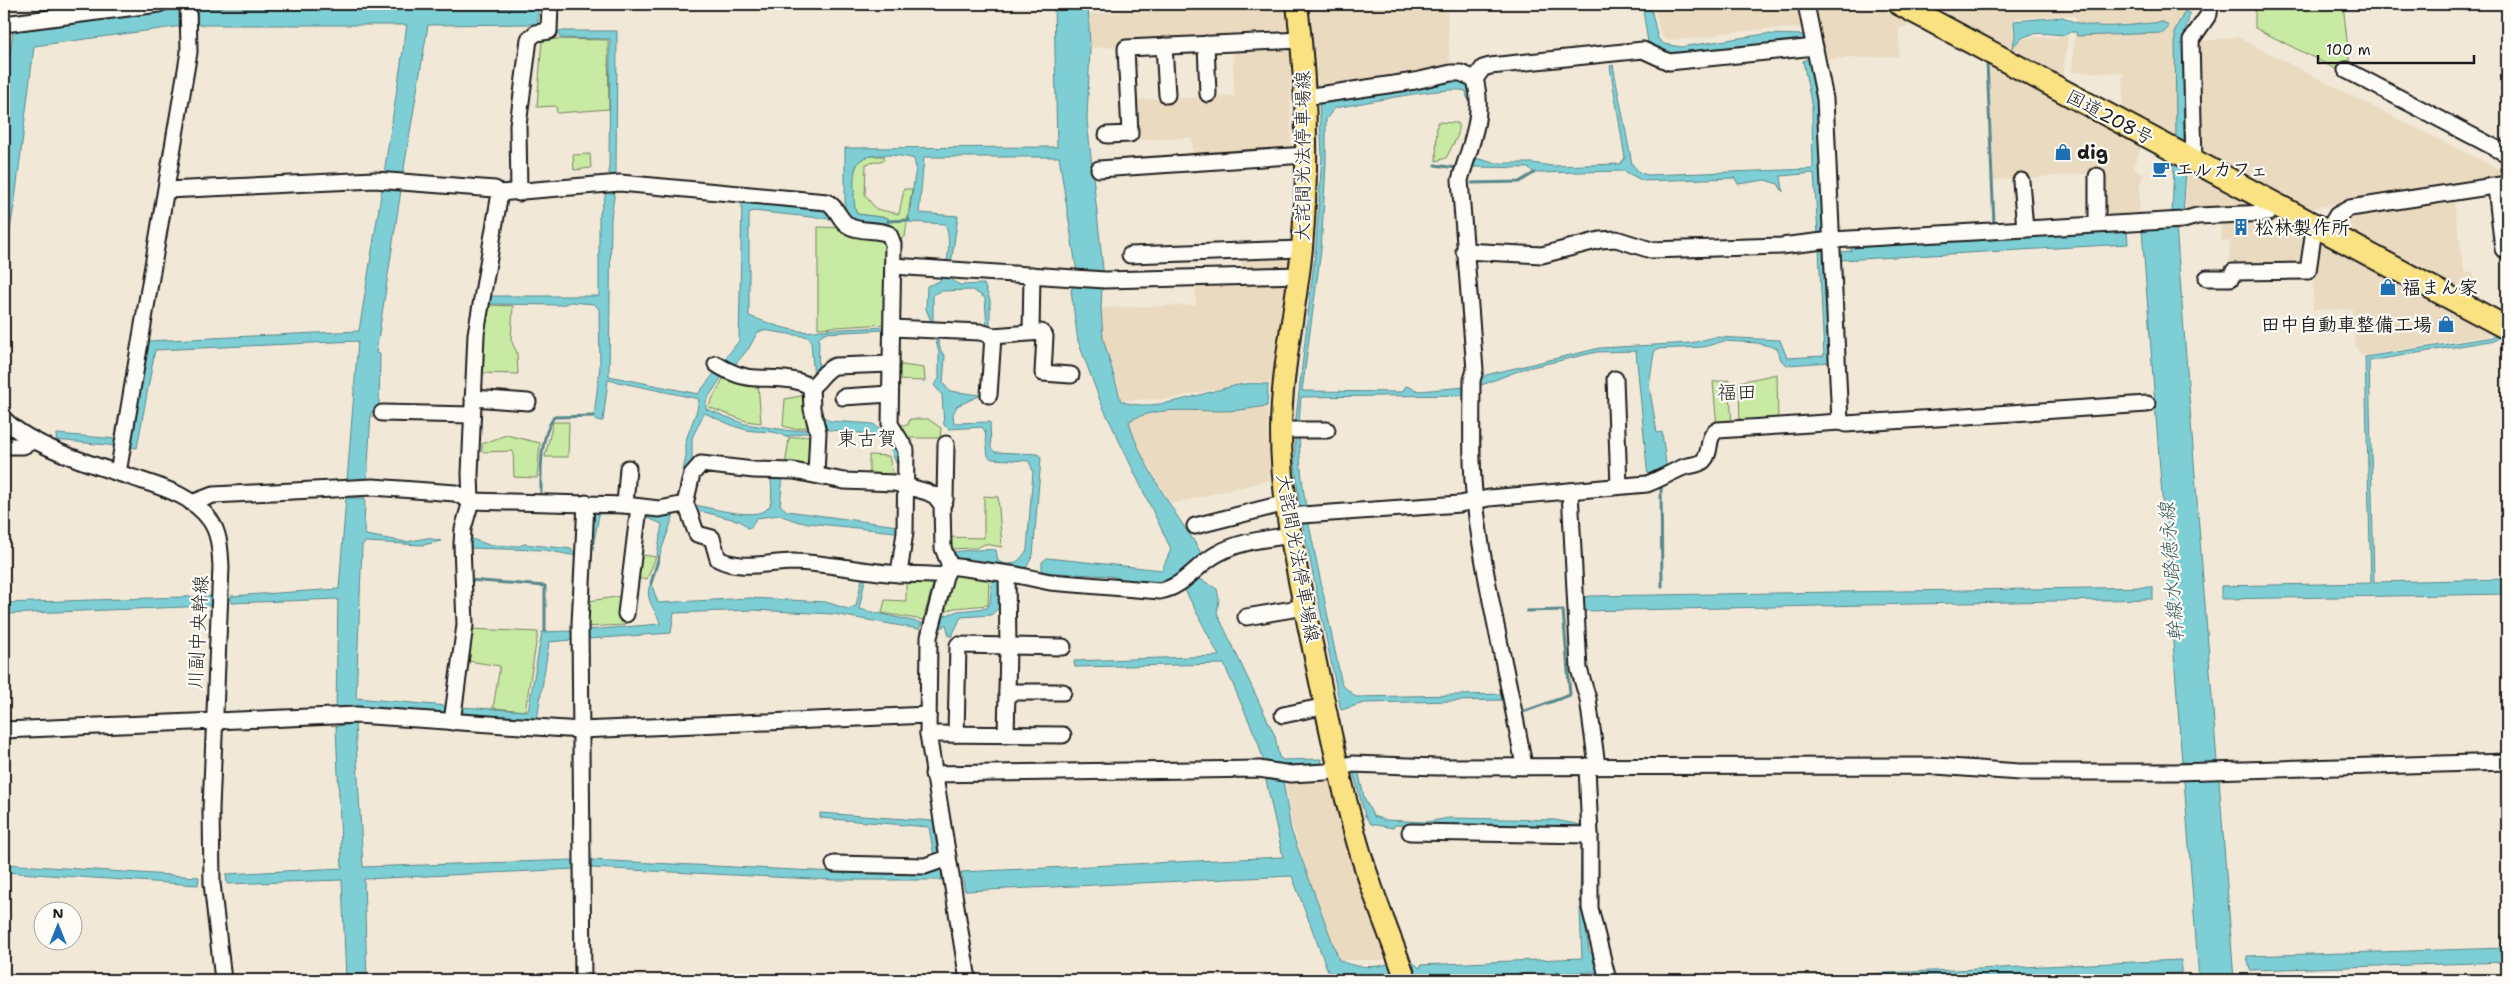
<svg xmlns="http://www.w3.org/2000/svg" width="2511" height="984" font-family="'Shantell Sans','Klee One',sans-serif">
<style>
.built{fill:#eadac0}
.green{fill:#c9eaa3;stroke:#728360}
.water{fill:#7ecfd5;stroke:#57878b}
.lines{fill:none;stroke-linecap:round;stroke-linejoin:round}
.stream{stroke:#57878b;stroke-width:3}
.minor-casing{stroke:#1c1c1c;stroke-width:19}
.major-casing{stroke:#1c1c1c;stroke-width:24}
.highway-casing{stroke:#1c1c1c;stroke-width:26}
.minor{stroke:#fdfcf7;stroke-width:15}
.major{stroke:#fae181;stroke-width:20}
.highway{stroke:#fae181;stroke-width:22}
.labels{text-anchor:middle;dominant-baseline:central;stroke-width:4.5;stroke-linejoin:round;paint-order:stroke}
.street-label{font-size:19px;fill:#1c1c1c;stroke:#fdfcf7}
.poi-label{font-size:19px;font-weight:bold;fill:#1c1c1c;stroke:#fdfcf7;text-anchor:start}
.neighbourhood-label{font-size:20px;fill:#1c1c1c;stroke:#fdfcf7}
.water-label{font-size:20px;font-style:italic;fill:#3e5b5d;stroke:#fdfcf7}
</style>
<rect width="100%" height="100%" fill="#f2e8d7"/>
<filter id="ink" filterUnits="userSpaceOnUse"><feTurbulence type="fractalNoise" baseFrequency=".02" numOctaves="2"/><feDisplacementMap in="SourceGraphic" scale="10" xChannelSelector="R" yChannelSelector="G"/><feConvolveMatrix kernelMatrix="1 2 1 2 8 2 1 2 1" color-interpolation-filters="sRGB"/></filter>
<g filter="url(#ink)">
<g class="built">
<path d="M1240 4H1286L1290 37 1291 153 1193 161 1192 138 1132 140 1131 100 1234 96 1233 40 1090 48 1089 14Z"/>
<path d="M1306 4H1447L1450 71 1316 91Z"/>
<path d="M1654 4H1803L1806 28 1764 29 1724 33 1704 38 1668 40 1662 36 1659 29Z"/>
<path d="M1810 4H1881L1917 25 1899 28V56L1821 59Z"/>
<path d="M1913 4H2174L2187 10 2176 30 2177 143 2123 114V73L2072 72 2076 17 2067 15 2013 19V36L2020 40 2029 37H2068L2064 70 2060 81Z"/>
<path d="M2237 37 2384 112 2503 171 2497 178 2307 209 2199 151 2196 42Z"/>
<path d="M1989 60 2143 142 2133 167 2144 175 2140 183 2139 218 2101 220 2100 173 1994 180Z"/>
<path d="M2187 168 2260 207 2185 215Z"/>
<path d="M2454 201 2464 272 2474 273 2476 302 2351 237 2348 230 2350 221 2355 215Z"/>
<path d="M2279 216 2309 231 2307 268 2229 270 2230 241 2221 240V218Z"/>
<path d="M2318 235 2494 330 2489 335 2362 356 2355 345 2352 309 2313 310 2314 244Z"/>
<path d="M1289 253 1273 382H1245L1171 399 1122 400 1103 338 1101 308 1196 305 1195 281 1242 280V254Z"/>
<path d="M1267 406 1270 480 1171 504 1132 438 1128 421 1140 415 1187 410H1239Z"/>
<path d="M1328 775 1344 837 1392 960H1339L1308 875 1292 825 1285 779Z"/>
</g>
<g class="green">
<path d="M2255 4H2343L2350 68 2344 73 2255 28Z"/>
<path d="M542 39 608 40 609 109 557 113 556 106 537 107Z"/>
<path d="M1437 122 1458 123V135L1446 158 1436 161Z"/>
<path d="M590 154 591 168 574 170 573 155Z"/>
<path d="M884 156V160L866 164 865 195 876 209 899 214 904 189H912L905 236 897 243 895 229 888 223V218L857 214C851 202 849 165 864 158 869 155 879 156 884 156Z"/>
<path d="M818 227 842 228 882 236 890 249 887 324 818 328Z"/>
<path d="M490 305 513 306 511 340 517 353 518 374 481 373 483 341Z"/>
<path d="M895 364 924 368 925 381 896 380Z"/>
<path d="M1777 374 1778 422 1740 425 1739 382Z"/>
<path d="M725 375 758 383 761 423 746 421 708 407Z"/>
<path d="M1729 380 1732 426 1717 427 1713 382Z"/>
<path d="M806 395 813 426 794 429 783 426 785 399Z"/>
<path d="M910 419H928L941 428 940 438H907L895 425H908Z"/>
<path d="M553 422H569L568 457H545Z"/>
<path d="M506 435 540 443 537 478 514 477 513 451 482 452V444Z"/>
<path d="M815 435 812 469 785 467 789 438Z"/>
<path d="M869 455 889 456 894 478H869Z"/>
<path d="M984 496 998 497 1002 547 985 544 976 548 947 549 944 537 984 538Z"/>
<path d="M637 554 656 557 647 579H632Z"/>
<path d="M953 573 989 578 988 605 954 608 939 615Z"/>
<path d="M906 579 934 581 923 620 882 613 885 600 906 601Z"/>
<path d="M622 596 624 625 585 627 589 601Z"/>
<path d="M469 629 538 632 525 711 493 708 500 666 462 660Z"/>
</g>
<g class="water">
<path d="M1054 4H1088L1090 48 1087 120 1103 269 1101 308 1103 338 1121 401C1155 415 1209 389 1244 384 1252 383 1260 384 1268 384L1267 406C1258 407 1249 409 1240 410 1204 414 1162 403 1129 421 1135 450 1166 499 1183 525 1190 536 1198 545 1203 558L1197 577 1217 589 1219 599 1217 613 1275 736 1279 757 1283 760 1322 759 1321 766 1285 768 1265 766 1258 742 1224 664 1075 667 1074 661 1219 656 1183 586 1136 582 1110 576 1042 572V562L1047 558 1162 570 1171 549 1101 403 1078 341 1071 291 1077 273 1059 157H924L919 213 958 216 951 264V280L960 285 984 284 990 300V330L987 328 985 298 973 290 941 291 933 295V326L926 309 927 286 940 281C948 267 952 238 945 224L908 222 916 168 914 159C903 155 865 151 858 163 853 170 854 183 854 191 854 199 854 207 857 214L888 218V223L852 220 845 216V148L1057 147Z"/>
<path d="M1642 4H1650L1658 39 1664 44 1681 47 1765 34 1804 35 1806 42 1670 54 1648 42Z"/>
<path d="M197 8H538V24L428 25 403 174 384 173 407 25H197Z"/>
<path d="M181 9 182 26 34 46 15 200 4 265V98L13 32Z"/>
<path d="M2185 11 2190 14 2184 35V146L2176 142 2175 30Z"/>
<path d="M2063 17C2092 33 2132 24 2164 22L2169 27 2163 33 2077 36 2076 32H2068L2065 35C2043 34 2027 28 2012 48L2015 37 2014 21Z"/>
<path d="M558 31H617L616 174 612 176 609 173 610 39 560 38Z"/>
<path d="M1811 57 1819 97 1826 233H1818L1814 173 1781 176 1783 192 1778 184 1765 180 1738 184 1735 178 1643 181 1624 171 1534 173 1529 168 1473 167 1466 170 1472 157 1494 163H1532L1552 166 1620 164 1625 158 1610 66 1613 65 1632 164 1640 173 1648 175 1813 169 1812 107 1803 61Z"/>
<path d="M1459 78 1470 85 1471 100 1467 98 1466 91C1449 85 1359 104 1335 108L1326 119V164L1321 250 1302 391 1402 392 1406 386 1419 391 1465 387 1466 395 1301 397C1297 435 1300 470 1306 507L1300 508 1295 465V427L1316 246 1322 155 1319 100Z"/>
<path d="M2174 163 2186 170 2183 216H2172Z"/>
<path d="M382 189 401 190 376 353 380 354 379 409 371 412 367 481H347L358 341 155 350 137 448 56 440 57 434 118 439 148 341 359 331Z"/>
<path d="M607 190H615L611 218 609 376 698 394 716 371 723 375 706 401V409L745 424 792 431 821 427 816 390 820 388 821 415 830 421 874 424 901 451 903 468 896 463 889 444 869 434 821 429 785 437C777 430 763 432 754 431 738 430 719 419 704 413L692 438V462L681 495 678 494 686 457V440L697 410 699 399 608 380 603 421H596L594 416 600 366 599 309 594 304 570 302 562 305 489 304 488 296H599V217Z"/>
<path d="M745 201 825 208 834 214 830 219 753 211 749 213V316C769 323 799 336 820 330L885 327V330L824 333 819 338 818 376 814 379 811 341 808 337 763 330 757 333 749 348 733 367 724 360 739 341 742 203Z"/>
<path d="M2165 226H2176L2217 762H2208L2209 779H2219L2234 980H2199L2184 780 2193 779V763L2182 762 2142 230 2162 229Z"/>
<path d="M2127 231 2128 244 1841 260V252L1851 251V246Z"/>
<path d="M1819 248H1826L1831 362 1787 365 1781 360 1777 348 1757 343 1724 341 1704 347 1656 349 1654 353 1649 385 1657 433 1662 432 1666 464 1663 473 1648 478 1636 351 1597 352 1523 369 1479 386 1480 380 1486 375 1600 348 1691 343 1715 337 1780 340 1787 358 1824 356Z"/>
<path d="M934 334H936L941 351 945 356 943 383 949 391 981 395 957 406 953 414 954 423 990 422 991 448 995 452 1038 454 1041 458 1033 555 1026 568 962 562 952 557V553C958 550 989 549 996 550L998 561C1012 568 1019 562 1027 550L1033 471 1029 461 992 459 988 456 985 431 982 427 948 429 944 425 942 395 934 385 939 379V353Z"/>
<path d="M2499 336 2496 340 2369 361 2374 582 2507 579V594L2221 599V586L2371 583 2365 357Z"/>
<path d="M783 477 780 505 787 511 898 526 897 567H891L894 564 898 534 895 532 799 522 779 515 756 518 751 528H748L740 521 696 510 693 507 695 505C711 508 763 523 770 505 773 498 771 485 771 478Z"/>
<path d="M346 498H365L364 530 366 535 406 542 427 538 441 541 423 545 366 542 362 545 356 698 447 706V715L336 707 338 599 231 603V596L339 589Z"/>
<path d="M475 507 478 510 471 529 472 539 489 545 520 546 524 544 572 549V552L579 553 577 556 544 550 467 548 466 541Z"/>
<path d="M596 509 674 514 659 557 657 555 662 524 636 513 599 514 591 559V512Z"/>
<path d="M1308 520 1342 685 1356 697 1507 694 1513 716 1506 715 1502 700 1364 703 1341 710 1302 521Z"/>
<path d="M863 574 866 575 859 609 922 623 919 629 833 614 753 610 674 613 671 633 588 639V630L660 624C659 613 642 599 651 583L658 603 750 598 826 602 848 609 856 606Z"/>
<path d="M992 578H1002V605L991 615 961 617 952 636H949L946 624 938 631 941 617 958 611 987 608 990 603Z"/>
<path d="M2153 587V599L1581 611V597L1591 596Z"/>
<path d="M211 596V606L4 614V603Z"/>
<path d="M572 631V640L549 642 537 720 458 716 460 707 528 711 542 632Z"/>
<path d="M355 724 363 867 575 860V869L364 879 367 980H346L342 880 227 884 226 874 342 868 336 726Z"/>
<path d="M1358 770 1364 797 1373 816 1385 820 1426 822 1449 818 1555 820 1582 825V829L1395 825 1393 828 1371 824 1365 816 1353 771Z"/>
<path d="M1270 775 1276 776 1277 780 1283 781 1291 830 1339 960C1353 968 1378 969 1393 962L1395 971 1388 979H1331L1292 876 965 891 961 872 1283 857 1266 780 1271 779Z"/>
<path d="M820 813 933 821 938 854 934 856 929 827 820 818Z"/>
<path d="M591 860 836 872H936L937 865H941L942 880H834L591 868Z"/>
<path d="M4 864 199 877 198 885 4 872Z"/>
<path d="M1580 908H1583L1589 951 1592 954 1594 965 1600 968 1601 973 1592 972 1420 978V974L1408 969 1405 960 1411 961 1420 968 1421 965 1582 958Z"/>
<path d="M2507 948V962L2250 970 2247 956Z"/>
<path d="M2181 960V973L2017 980H1728Z"/>
</g>
<g class="lines">
<g class="stream">
<path d="M1987 62 1994 224"/>
<path d="M1435 165 1456 168"/>
<path d="M1472 183 1519 182 1534 173"/>
<path d="M888 221 909 220"/>
<path d="M981 395 982 387"/>
<path d="M478 440 479 426"/>
<path d="M1661 485 1662 587"/>
<path d="M541 497C541 472 539 439 554 417L594 416"/>
<path d="M469 580 545 586V632"/>
<path d="M651 583 659 557"/>
<path d="M1520 713 1570 695 1563 610 1527 611"/>
<path d="M1581 902 1582 842"/>
<path d="M1558 973 1559 980"/>
</g>
<g class="minor-casing">
<g id="minor">
<path d="M1806 4 1825 99 1840 422"/>
<path d="M4 24 159 4"/>
<path d="M1206 44 1208 94"/>
<path d="M1164 46 1167 95"/>
<path d="M2346 70 2507 154"/>
<path d="M1475 79 1483 68 1490 66 1643 50 1669 62 1815 47"/>
<path d="M1305 97 1415 81 1451 73H1461L1475 79C1485 116 1470 145 1460 180L1475 370 1472 380C1472 420 1470 461 1475 501 1485 590 1509 677 1524 766"/>
<path d="M1107 135 1130 134 1126 48 1301 40"/>
<path d="M2194 162 2191 40 2209 14 2210 4"/>
<path d="M1099 169 1306 155"/>
<path d="M2097 176V224"/>
<path d="M2021 181 2025 229"/>
<path d="M2496 187 2503 249"/>
<path d="M167 190 375 180 495 189 500 193 620 183 827 202C838 207 839 222 851 227 863 232 877 229 889 234L893 244 890 424 906 450 905 532 899 574"/>
<path d="M519 193 518 125 529 39 536 33 549 31 550 4"/>
<path d="M1464 251 1542 255 1600 240 1616 239 1651 250 1781 246 1832 240 2183 220 2197 216 2268 213 2278 205"/>
<path d="M1130 255 1302 249"/>
<path d="M893 266 1105 280 1299 275"/>
<path d="M2207 278H2231L2233 272 2308 271 2313 236 2320 231 2327 232 2337 215 2350 208 2507 184"/>
<path d="M892 328 980 332 993 336 1041 332 1045 336 1043 373 1071 375"/>
<path d="M1031 332 1032 275"/>
<path d="M716 364C727 371 743 378 757 378 774 379 796 377 811 387 820 381 824 370 835 366L891 364"/>
<path d="M1615 379 1619 486"/>
<path d="M811 387 812 409 818 432 816 474"/>
<path d="M989 395 993 336"/>
<path d="M843 397 890 394"/>
<path d="M473 398 528 402"/>
<path d="M382 413 472 415"/>
<path d="M4 419C29 446 99 467 134 478 161 487 192 495 210 520 220 534 220 551 221 567L211 809 212 883 223 980"/>
<path d="M1281 430H1327"/>
<path d="M4 446H23L33 441"/>
<path d="M118 473 189 52 188 4"/>
<path d="M1570 491 1579 669 1588 699 1597 766"/>
<path d="M192 503 213 495 373 487 455 493 471 501 625 505 659 509 685 504"/>
<path d="M625 505 628 468"/>
<path d="M942 505 945 500 946 444"/>
<path d="M1288 516 1460 504 1489 498 1647 484C1661 479 1671 472 1684 467 1690 465 1699 465 1703 461 1713 451 1705 437 1718 430L1840 422 1846 424 2147 404"/>
<path d="M1195 526 1286 503"/>
<path d="M950 566 1017 575 1050 582 1160 591C1184 587 1196 565 1217 554 1239 541 1267 539 1291 535"/>
<path d="M945 576C926 574 906 575 888 573 856 570 825 563 793 562 768 562 741 571 718 559L712 538 697 534C692 524 691 513 685 504L692 474 701 464 754 470 794 471 844 481 895 483 927 492 935 496 942 505 943 548 950 566 945 576 929 637 928 734 968 980"/>
<path d="M626 614 639 507"/>
<path d="M1246 617 1305 607"/>
<path d="M1007 692H1063"/>
<path d="M1283 715 1326 706"/>
<path d="M452 722 465 625 462 544 463 529 471 501 470 474 476 334 500 193"/>
<path d="M4 730 357 715 581 730 928 715"/>
<path d="M928 734 1063 735"/>
<path d="M956 734 958 645 1063 647"/>
<path d="M1006 735 1008 648 1007 574"/>
<path d="M1587 766 1590 835V908L1608 980"/>
<path d="M933 774 1259 769 1291 774 1326 772 1352 764 1437 767 1936 766 2019 772H2176L2507 762"/>
<path d="M1410 832 1590 835"/>
<path d="M834 864 925 866 948 858"/>
<path d="M583 980 580 624 586 503"/>
</g>
</g>
<g class="major-casing">
<path id="major" d="M1297 4C1307 85 1309 167 1302 248 1296 309 1281 370 1281 432 1281 502 1297 571 1311 639 1325 704 1337 770 1355 834 1368 884 1389 932 1406 980"/>
</g>
<g class="highway-casing">
<path id="highway" d="M1900 4 2507 328"/>
</g>
<use href="#minor" class="minor"/>
<use href="#major" class="major"/>
<use href="#highway" class="highway"/>
</g>
</g>
<defs>
<g id="shop-bare" transform="scale(1.35)"><path d="M-5-2.5h2.3a2.7 3.5 0 0 1 5.4 0H5L5.5 6h-11ZM-1.5-2.5h3a1.5 2.3 0 0 0-3 0Z" fill="#1f6fb2" stroke="#fdfcf7" stroke-width="2.5" paint-order="stroke"/></g>
<g id="cafe-bare" transform="scale(1.35)"><path d="M-5.5-4.5H6V0H3Q3 3.5 0 3.5H-2.5Q-5.5 3.5-5.5 0ZM3-3.2v2h1.7v-2ZM-6 4.5H4V6H-6Z" fill="#1f6fb2" stroke="#fdfcf7" stroke-width="2.5" paint-order="stroke"/></g>
<g id="building-bare" transform="scale(1.35)"><path d="M-4-6H4V6H1V3H-1V6H-4ZM-2.5-4.3h1.7v1.8h-1.7ZM.8-4.3h1.7v1.8H.8ZM-2.5-1h1.7V.8h-1.7ZM.8-1h1.7V.8H.8Z" fill="#1f6fb2" stroke="#fdfcf7" stroke-width="2.5" paint-order="stroke"/></g>
</defs>
<g fill-rule="evenodd">
<use href="#shop-bare" x="2063" y="152"/>
<use href="#cafe-bare" x="2161" y="169"/>
<use href="#building-bare" x="2241" y="227"/>
<use href="#shop-bare" x="2388" y="287"/>
<use href="#shop-bare" x="2446" y="324"/>
</g>
<g class="labels">
<g class="street-label">
<text transform="translate(2110 117) rotate(28)">国道208号</text>
<text transform="translate(1302 156) rotate(-90)">大詫間光法停車場線</text>
<text transform="translate(1298 558) rotate(80)">大詫間光法停車場線</text>
<text transform="translate(198 632) rotate(-87)">川副中央幹線</text>
</g>
<g class="poi-label">
<text x="2077" y="152">dig</text>
<text x="2175" y="169">エルカフェ</text>
<text x="2255" y="227">松林製作所</text>
<text x="2402" y="287">福まん家</text>
<text x="2432" y="324" text-anchor="end">田中自動車整備工場</text>
</g>
<g class="neighbourhood-label">
<text x="1737" y="392">福田</text>
<text x="867" y="438">東古賀</text>
</g>
<g class="water-label">
<text transform="translate(2171 572) rotate(-94)">幹線水路徳永線</text>
</g>
</g>
<rect width="2511" height="984" fill="none" stroke="#fdfcf7" stroke-width="20"/>
<rect x="10" y="10" width="2491" height="964" fill="none" stroke="#1c1c1c" stroke-width="2" filter="url(#ink)"/>
<g transform="translate(58 926)"><circle r="24" fill="#fdfcf7" stroke="#a3a29f"/>
<path d="M0-4L9 19L0 12L-9 19Z" fill="#1f6fb2"/>
<text y="-8" font-size="14" font-weight="bold" text-anchor="middle" fill="#1c1c1c">N</text>
</g>
<path d="M2318 55v8h156v-8" fill="none" stroke="#1c1c1c" stroke-width="2.5"/>
<text x="2326" y="55" font-size="15" fill="#1c1c1c" stroke="#fdfcf7" stroke-width="4" paint-order="stroke">100 m</text>
</svg>
